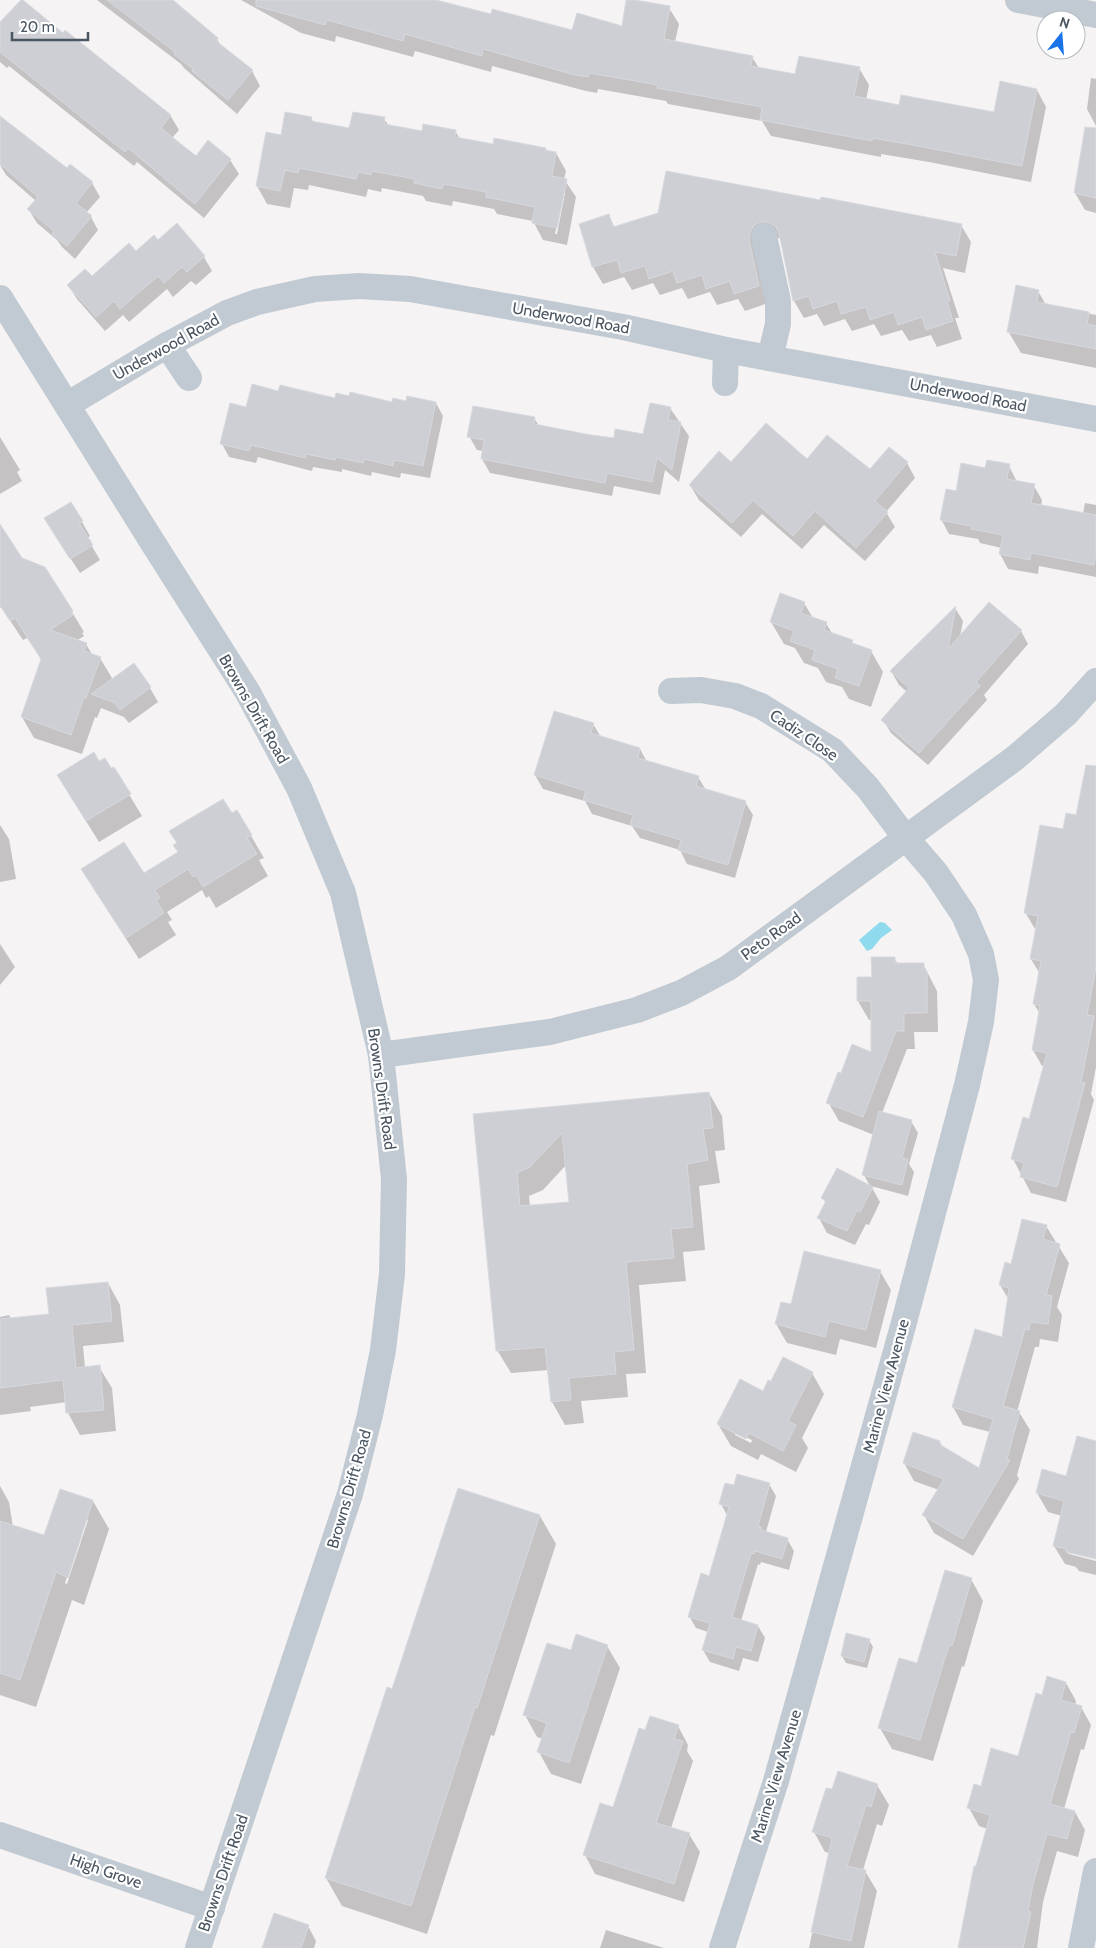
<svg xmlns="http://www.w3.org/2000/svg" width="1096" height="1948" font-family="Cabin,sans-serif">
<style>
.water{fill:#90daee}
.shadow{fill:#0003;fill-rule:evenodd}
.building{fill:#cdcfd5;stroke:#d7d9de;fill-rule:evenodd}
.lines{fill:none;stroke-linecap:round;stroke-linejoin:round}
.minor{stroke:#c1cad2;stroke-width:26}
.labels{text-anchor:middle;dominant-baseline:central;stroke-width:4.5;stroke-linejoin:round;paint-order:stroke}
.street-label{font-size:16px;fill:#4a5661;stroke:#fff}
</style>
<rect width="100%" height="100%" fill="#f5f3f3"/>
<path class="water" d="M880 922 885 923 892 930 881 938 872 949 867 951 859 940Z"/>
<g class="shadow">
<path d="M97 0H171L217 39 221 46 252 71 260 86 237 114 184 68 181 64Z"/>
<path d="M241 0H432L492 16 573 32 623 27 628 0 669 8 679 24 675 42 752 57 759 68 796 76 859 68 869 85 866 100 900 107 995 114 1037 90 1046 107 1031 182 929 162 881 154V157L771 136 762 121 668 104 666 101 598 89 597 93 586 91 492 66 491 72 415 51 413 57 336 36 335 42 301 33Z"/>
<path d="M0 25 63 35 170 115 179 130 172 138 196 157 208 142 230 160 239 174 204 218 137 162 134 166 9 66 7 68 0 62Z"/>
<path d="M1091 78 1096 79V126L1087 109Z"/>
<path d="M0 117 68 170 92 183 100 197 86 213 91 217 98 230 75 259 62 247 57 240 37 223 29 210 36 201 6 175 0 165Z"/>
<path d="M311 118 314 123 350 130 384 119 389 126 423 132 455 131 460 139 494 146 545 149 547 152 556 153 566 171 564 179 576 197 567 245 543 240 533 221 497 214 494 209 453 201 452 206 426 201 423 196 382 188 381 192 368 189 366 197 309 185 308 190 294 188 290 208 267 204 257 186 282 136ZM563 193H565L557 234H555Z"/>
<path d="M1096 164V213L1085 210 1075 193Z"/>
<path d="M821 201 961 225 971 242 965 273 943 268 959 318H955L962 339 937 347 931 335 909 341 902 330 881 336 874 324 852 331 845 319 824 326 817 314 804 318 794 301 781 240 779 238H770L768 303 745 311 738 299 717 305 710 292 688 299 682 288 660 295 653 283 632 290 624 277 603 284 593 267 580 225 609 216 615 228Z"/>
<path d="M158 241 204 257 212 271 196 285 191 281 173 297 167 289 129 322 123 315 105 331 77 299 68 285 91 278Z"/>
<path d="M1038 291 1046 305 1096 315V368L1021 353 1008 331Z"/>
<path d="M279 393 336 400 393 404 436 403 443 416 430 478 401 473 400 478 372 472 371 476 342 469V472L313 467 312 471 258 457 256 463 229 457 222 444 247 408Z"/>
<path d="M670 408 689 436 679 482 665 470 660 495 614 486 612 496 490 473 482 459 484 451 477 450 469 436 534 418 539 426 615 440 644 436Z"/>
<path d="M0 437 20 470 17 472 22 481 0 494Z"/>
<path d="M807 461 870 471 907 463 915 478 886 512 895 527 865 561 824 525 802 549 762 514 741 537 699 500 690 485 731 463Z"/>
<path d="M1009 466 1017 482 1034 486 1042 500 1041 506 1083 514 1085 503 1096 505V577L1039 566 1038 574 1008 569 1000 554 1002 548 980 543 978 539 949 534 941 519 957 492 986 469Z"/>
<path d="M82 522 90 536 87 538 100 560 80 573 54 533Z"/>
<path d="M0 530 22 559 72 612 84 632 82 633 84 636 76 641 86 644 93 656 100 658 112 678 110 682 150 688 158 702 129 723 124 717 101 708 97 718 95 717 82 754 34 738 22 717 42 660 27 638 23 640 1 607 0 608Z"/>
<path d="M804 603 813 618 826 623 833 635 871 651 883 672 871 707 849 699 842 687 826 682 818 668 804 663 795 648 784 644 771 622Z"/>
<path d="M955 608 963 621 960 637 1021 631 1028 644 984 695 987 700 928 765 891 733 883 720 907 692 899 685 891 671Z"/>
<path d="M593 724 601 737 640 749 647 762 698 777 706 790 745 802 753 815 735 878 687 864 680 850 640 838 632 826 592 814 585 801 543 789 535 775Z"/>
<path d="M99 763 111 770 113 768 142 816 99 842 71 797Z"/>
<path d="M1096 791V1067L1091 1094 1094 1100 1066 1202 1031 1193 1013 1159 1030 1120 1045 1066H1042L1033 1050 1040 1014 1034 1004 1040 974 1031 959 1037 929H1035L1025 912 1064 831 1077 816Z"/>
<path d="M237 812 264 858 259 860 268 876 216 908 209 896 206 898 202 890 167 912 172 920 168 922 176 935 139 959 95 891 144 874 179 853Z"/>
<path d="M0 825 9 839 16 879 0 882Z"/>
<path d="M0 944 15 967 0 985Z"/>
<path d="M894 958 898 964H923L937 991 938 1032H914L915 1049H907L882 1113 911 1121 918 1133 909 1164 914 1172 908 1196 871 1186 880 1202 869 1225 866 1224 855 1245 827 1233 819 1218 826 1204 823 1198 871 1188 864 1175 874 1135 839 1121 828 1102 841 1075 872 1054V1020H869L858 1001 873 978Z"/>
<path d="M709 1093 722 1116 725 1150 715 1151 720 1183 699 1186 705 1250 683 1252 686 1281 639 1285 646 1373 626 1374 628 1397 581 1401 584 1423 565 1425 552 1402 549 1370 511 1373 497 1350 474 1115ZM567 1164 571 1203 530 1207 529 1196 543 1190Z"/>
<path d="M1046 1226 1069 1263 1057 1307 1062 1315 1058 1342 1040 1339 1039 1347H1035L1017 1412H1019L1030 1430 1017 1475 1019 1479 973 1556 934 1533 924 1515 939 1490 914 1481 904 1463 940 1442 943 1448 980 1469 990 1432 963 1425 953 1407 1003 1339 1009 1300 1000 1285 1012 1265Z"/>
<path d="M880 1271 891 1290 876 1348 840 1339 836 1355 787 1343 776 1324 792 1306Z"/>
<path d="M108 1283 120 1305 124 1342 83 1346 85 1368 99 1367 112 1388 116 1431 80 1435 68 1413 67 1402 30 1407 31 1411 0 1415V1317L9 1315 11 1319 50 1315Z"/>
<path d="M812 1373 824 1394 802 1438 808 1448 796 1472 761 1454 758 1460 731 1446 718 1424 764 1392ZM735 1432 752 1440 751 1443 735 1435Z"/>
<path d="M1096 1443V1558L1065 1550 1069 1554 1096 1561V1575L1079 1571 1076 1567 1065 1564 1054 1546 1062 1516 1048 1512 1037 1493 1066 1477Z"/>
<path d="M769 1484 776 1496 766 1532 787 1539 794 1551 789 1570 761 1562 760 1565 758 1564 741 1621 758 1626 765 1638 758 1662 743 1658 739 1671 710 1662 703 1650 708 1632 696 1628 689 1616 710 1577 728 1517 721 1504 735 1487Z"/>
<path d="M0 1486 9 1502 13 1527 45 1537 93 1501 109 1529 84 1605 72 1600 36 1707 0 1695ZM86 1520H88L67 1584 65 1583Z"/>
<path d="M540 1516 556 1544 494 1736 491 1735 427 1934 342 1906 326 1878 393 1690Z"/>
<path d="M971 1579 983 1601 964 1667 962 1666 933 1761 892 1749 880 1728Z"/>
<path d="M869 1640 873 1647 867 1668 846 1663 842 1656Z"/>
<path d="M607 1646 620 1668 581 1784 551 1774 539 1752 543 1739 537 1737 525 1715 572 1652Z"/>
<path d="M1066 1683 1076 1701 1075 1706 1081 1707 1091 1725 1084 1750 1081 1749 1064 1809 1075 1812 1085 1830 1078 1857 1057 1851 1043 1902 1037 1948H959L977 1868 987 1829 979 1826 969 1808 982 1788 1018 1757 1043 1696Z"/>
<path d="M678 1726 688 1745 687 1751 693 1761 671 1828 689 1834 700 1852 684 1902 595 1874 585 1855 614 1809 646 1731Z"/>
<path d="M877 1785 889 1805 882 1826 877 1824 863 1870 865 1871 877 1891 864 1948H809L829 1853 825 1852 814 1832 833 1791Z"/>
<path d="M308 1926 316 1941 314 1948H263Z"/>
<path d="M606 1930 664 1948H600Z"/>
</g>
<g class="building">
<path d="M21 0H23L63 33 65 30 171 115 161 128 196 156 208 140 231 159 195 204 128 148 125 152 0 52V22Z"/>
<path d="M107 0H173L218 38 216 41 253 70 228 100 192 71 193 69 174 54 175 52Z"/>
<path d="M256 0H436L491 14 492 9 572 30 577 13 622 26 626 0H635L670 6 664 39 753 56 751 66 795 74 799 56 860 67 854 96 899 105 901 95 994 112 1000 81 1037 89 1022 166 918 146 872 138V141L760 120 762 107 657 88 658 85 589 73 588 77 575 75 483 49 482 56 405 34 403 41 327 20 325 25 256 6Z"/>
<path d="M285 112 312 117 311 121 349 128 353 112 385 117 384 124 422 131 423 124 456 130 455 137 493 144 494 138 546 148 545 150 556 152 552 176 567 179 557 228 532 223 535 207 486 197V192L444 184 442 189 414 183 415 179 372 171 371 175 358 172 356 179 299 168 298 173 285 170 280 191 256 186 266 132 281 135Z"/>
<path d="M0 116 67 168 70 164 93 182 76 203 92 216 67 246 52 234 54 231 27 209 38 197 0 164Z"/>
<path d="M1085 127 1096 128V198L1074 193Z"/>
<path d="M666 171 820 200 821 197 962 224 956 256 935 252 950 301H947L953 321 926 330 922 317 898 325 894 312 870 320 866 307 841 314 837 301 813 309 809 296 793 301 779 233 775 226 768 222H760L754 225 750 232 749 239 759 286 734 294 730 281 706 289 702 275 677 283 673 271 649 279 645 266 621 273 617 260 592 267 579 224 609 214 613 227 658 213Z"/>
<path d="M177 223 205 256 187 272 182 267 164 283 158 276 120 309 114 301 96 317 67 285 85 269 92 276 129 243 136 251 154 235 158 240Z"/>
<path d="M1016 285 1039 290 1037 302 1089 312 1087 324 1096 326V349L1007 332Z"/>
<path d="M252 384 278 391 280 385 335 398 336 393 349 396 350 392 392 402 393 398 406 401 407 396 436 402 423 466 394 460 393 466 365 459 363 463 336 457 335 460 306 454 305 458 251 445 249 451 220 444 230 403 246 407Z"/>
<path d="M650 403 671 407 668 420 681 422 672 470 657 458 652 482 607 473 605 483 481 459 484 440 467 437 473 406 535 417 534 424 591 435 614 438 615 429 643 434Z"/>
<path d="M766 423 807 459 827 435 870 469 889 447 908 462 875 501 888 512 856 548 815 511 793 536 753 500 732 523 689 485 719 451 731 462Z"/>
<path d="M987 460 1010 464 1007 479 1035 484 1031 503 1096 515V553L1094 565 1031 553 1030 560 999 554 1003 535 971 529V526L940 520 946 489 956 491 961 463 985 468Z"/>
<path d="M71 502 83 521 79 523 93 545 70 559 44 518Z"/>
<path d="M0 524 22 558 45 567 73 611 72 612 73 615 50 630 87 643 84 651 101 657 86 698 84 697 71 735 21 717 41 659 15 618 10 621 0 605Z"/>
<path d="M780 593 805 602 801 613 827 622 824 630 853 640 852 643 872 650 859 686 835 678 838 669 812 660 815 650 790 641 794 631 770 622Z"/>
<path d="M989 602 1022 630 976 682 980 686 919 753 881 720 909 688 890 671 956 606 948 649Z"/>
<path d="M134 663 151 687 120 710 115 703 91 694Z"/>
<path d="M554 711 594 723 591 733 640 748 638 758 699 776 696 786 746 801 728 865 678 850 681 840 630 825 633 815 583 800 586 791 534 775Z"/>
<path d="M94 752 99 761 105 758 111 768 114 767 131 794 86 821 57 775Z"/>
<path d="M1086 765 1096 766V967L1087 1015 1094 1016 1081 1082 1085 1083 1057 1187 1020 1177 1024 1163 1011 1159 1023 1117 1029 1119 1047 1053 1032 1050 1040 1006 1033 1004 1041 961 1030 959 1038 916 1024 913 1040 825 1063 829 1066 813 1076 815Z"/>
<path d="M223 799 232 813 237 810 252 835 247 838 257 854 203 887 196 875 193 877 188 869 155 890 160 898 156 900 164 913 126 938 81 869 124 842 144 873 178 852 173 845 177 843 169 831Z"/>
<path d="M871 957H895V963H924V971H927V1013H904V1031H896L863 1117 826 1103 838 1072 841 1073 852 1044 871 1052V1001H857V977H872Z"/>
<path d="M709 1092 713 1128 703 1129 708 1160 687 1164 693 1227 671 1229 674 1258 626 1262 634 1350 614 1352 616 1374 569 1378 571 1400 551 1402 545 1347 496 1351 473 1114ZM562 1133 569 1202 520 1206 517 1173 530 1167Z"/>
<path d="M879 1111 912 1120 902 1158 908 1159 902 1185 862 1175Z"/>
<path d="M837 1168 873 1187 860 1212 857 1210 847 1231 817 1218 826 1201 821 1198Z"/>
<path d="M1022 1219 1047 1225 1043 1239 1060 1244 1046 1295 1052 1296 1048 1324 1030 1322 1029 1330 1025 1329 1003 1406 1020 1411 1007 1459 1010 1460 963 1539 922 1515 944 1479 903 1463 913 1432 940 1441 939 1444 979 1468 993 1419 952 1407 975 1329 1002 1337 1009 1288 999 1285 1005 1262 1011 1264Z"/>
<path d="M804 1251 881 1270 866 1330 829 1321 825 1337 775 1324 781 1302 791 1304Z"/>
<path d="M108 1282 112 1321 72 1325 76 1368 100 1365 104 1410 66 1413 63 1380 0 1388V1319L49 1314 46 1288Z"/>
<path d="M783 1357 813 1372 788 1421 796 1425 783 1451 749 1433 746 1439 717 1424 740 1379 763 1391 768 1380 771 1381Z"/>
<path d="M1077 1436 1096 1441V1559L1066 1552 1067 1549 1053 1546 1064 1501 1036 1493 1042 1469 1066 1476Z"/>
<path d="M737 1474 770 1483 758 1526 761 1527V1530L788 1538 782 1559 755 1551 754 1554 751 1553 732 1617 758 1625 751 1651 736 1647 733 1659 702 1650 710 1623 688 1617 701 1573 709 1576 729 1507 719 1504 725 1483 734 1485Z"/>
<path d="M458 1488 540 1515 477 1708 475 1707 411 1906 325 1878 387 1687 392 1689Z"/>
<path d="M60 1489 93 1500 68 1578 56 1572 20 1680 0 1673V1521L44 1535Z"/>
<path d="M945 1570 972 1578 952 1646 949 1645 920 1740 878 1728 899 1658 917 1663Z"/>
<path d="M846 1633 870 1639 864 1662 841 1656Z"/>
<path d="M576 1634 608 1645 569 1763 537 1752 547 1723 523 1715 547 1643 571 1650Z"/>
<path d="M1047 1676 1066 1682 1061 1700 1082 1706 1074 1733 1071 1732 1050 1804 1075 1811 1067 1839 1047 1834 1033 1884 1028 1911 1031 1912 1023 1948H958L974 1866H976L990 1815 967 1808 974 1784 981 1786 991 1748 1018 1756 1036 1693 1042 1695Z"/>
<path d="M650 1716 679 1725 674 1739 683 1741 656 1823 690 1833 674 1884 583 1855 600 1803 613 1807 639 1728 645 1730Z"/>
<path d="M838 1771 878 1784 871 1807 866 1805 847 1866 866 1870 851 1941 811 1932 832 1838 812 1832 826 1788 832 1789Z"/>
<path d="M274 1913 309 1925 301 1948H262Z"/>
</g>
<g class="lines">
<g class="minor">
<path d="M1018 0 1096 15"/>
<path d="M764 236 778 301V324L770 358"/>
<path d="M0 298 153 543 247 691 299 788 343 893 381 1055 394 1179 392 1274 383 1350 370 1415 350 1494 198 1948"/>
<path d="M167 345 189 378"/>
<path d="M725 383 726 350"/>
<path d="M67 405 167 345 227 313 257 302 315 289 359 286 410 289 623 327 726 350 1096 419"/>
<path d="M671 691 701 690 735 696 761 706 832 750 868 788 905 837 936 873 964 915 981 954 986 980 981 1022 967 1085 903 1326 776 1781 722 1948"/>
<path d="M381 1055 550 1032 637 1010 681 993 728 968 1015 758 1066 714 1096 681"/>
<path d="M0 1835 212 1908"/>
<path d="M1081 1948 1096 1871"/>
</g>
</g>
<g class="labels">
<g class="street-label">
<text transform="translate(571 318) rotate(10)">Underwood Road</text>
<text transform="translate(166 347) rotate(-29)">Underwood Road</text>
<text transform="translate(968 395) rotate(11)">Underwood Road</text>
<text transform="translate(254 709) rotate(60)">Browns Drift Road</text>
<text transform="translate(804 735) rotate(34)">Cadiz Close</text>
<text transform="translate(771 936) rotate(-36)">Peto Road</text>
<text transform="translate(382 1089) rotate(82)">Browns Drift Road</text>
<text transform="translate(886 1386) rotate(-75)">Marine View Avenue</text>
<text transform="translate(349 1489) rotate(-74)">Browns Drift Road</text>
<text transform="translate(776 1776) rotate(-73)">Marine View Avenue</text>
<text transform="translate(106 1871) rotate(19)">High Grove</text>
<text transform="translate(223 1873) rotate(-71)">Browns Drift Road</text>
</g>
</g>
<g transform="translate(1061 35) rotate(17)"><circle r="24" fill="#ffffff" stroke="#b7bbc0"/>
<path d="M0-4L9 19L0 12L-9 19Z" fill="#1a73e8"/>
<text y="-8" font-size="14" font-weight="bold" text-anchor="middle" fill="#4a5661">N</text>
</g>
<path d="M12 32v8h76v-8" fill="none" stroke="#4a5661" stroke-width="2.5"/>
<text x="20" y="32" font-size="15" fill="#4a5661" stroke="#ffffff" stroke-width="4" paint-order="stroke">20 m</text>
</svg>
